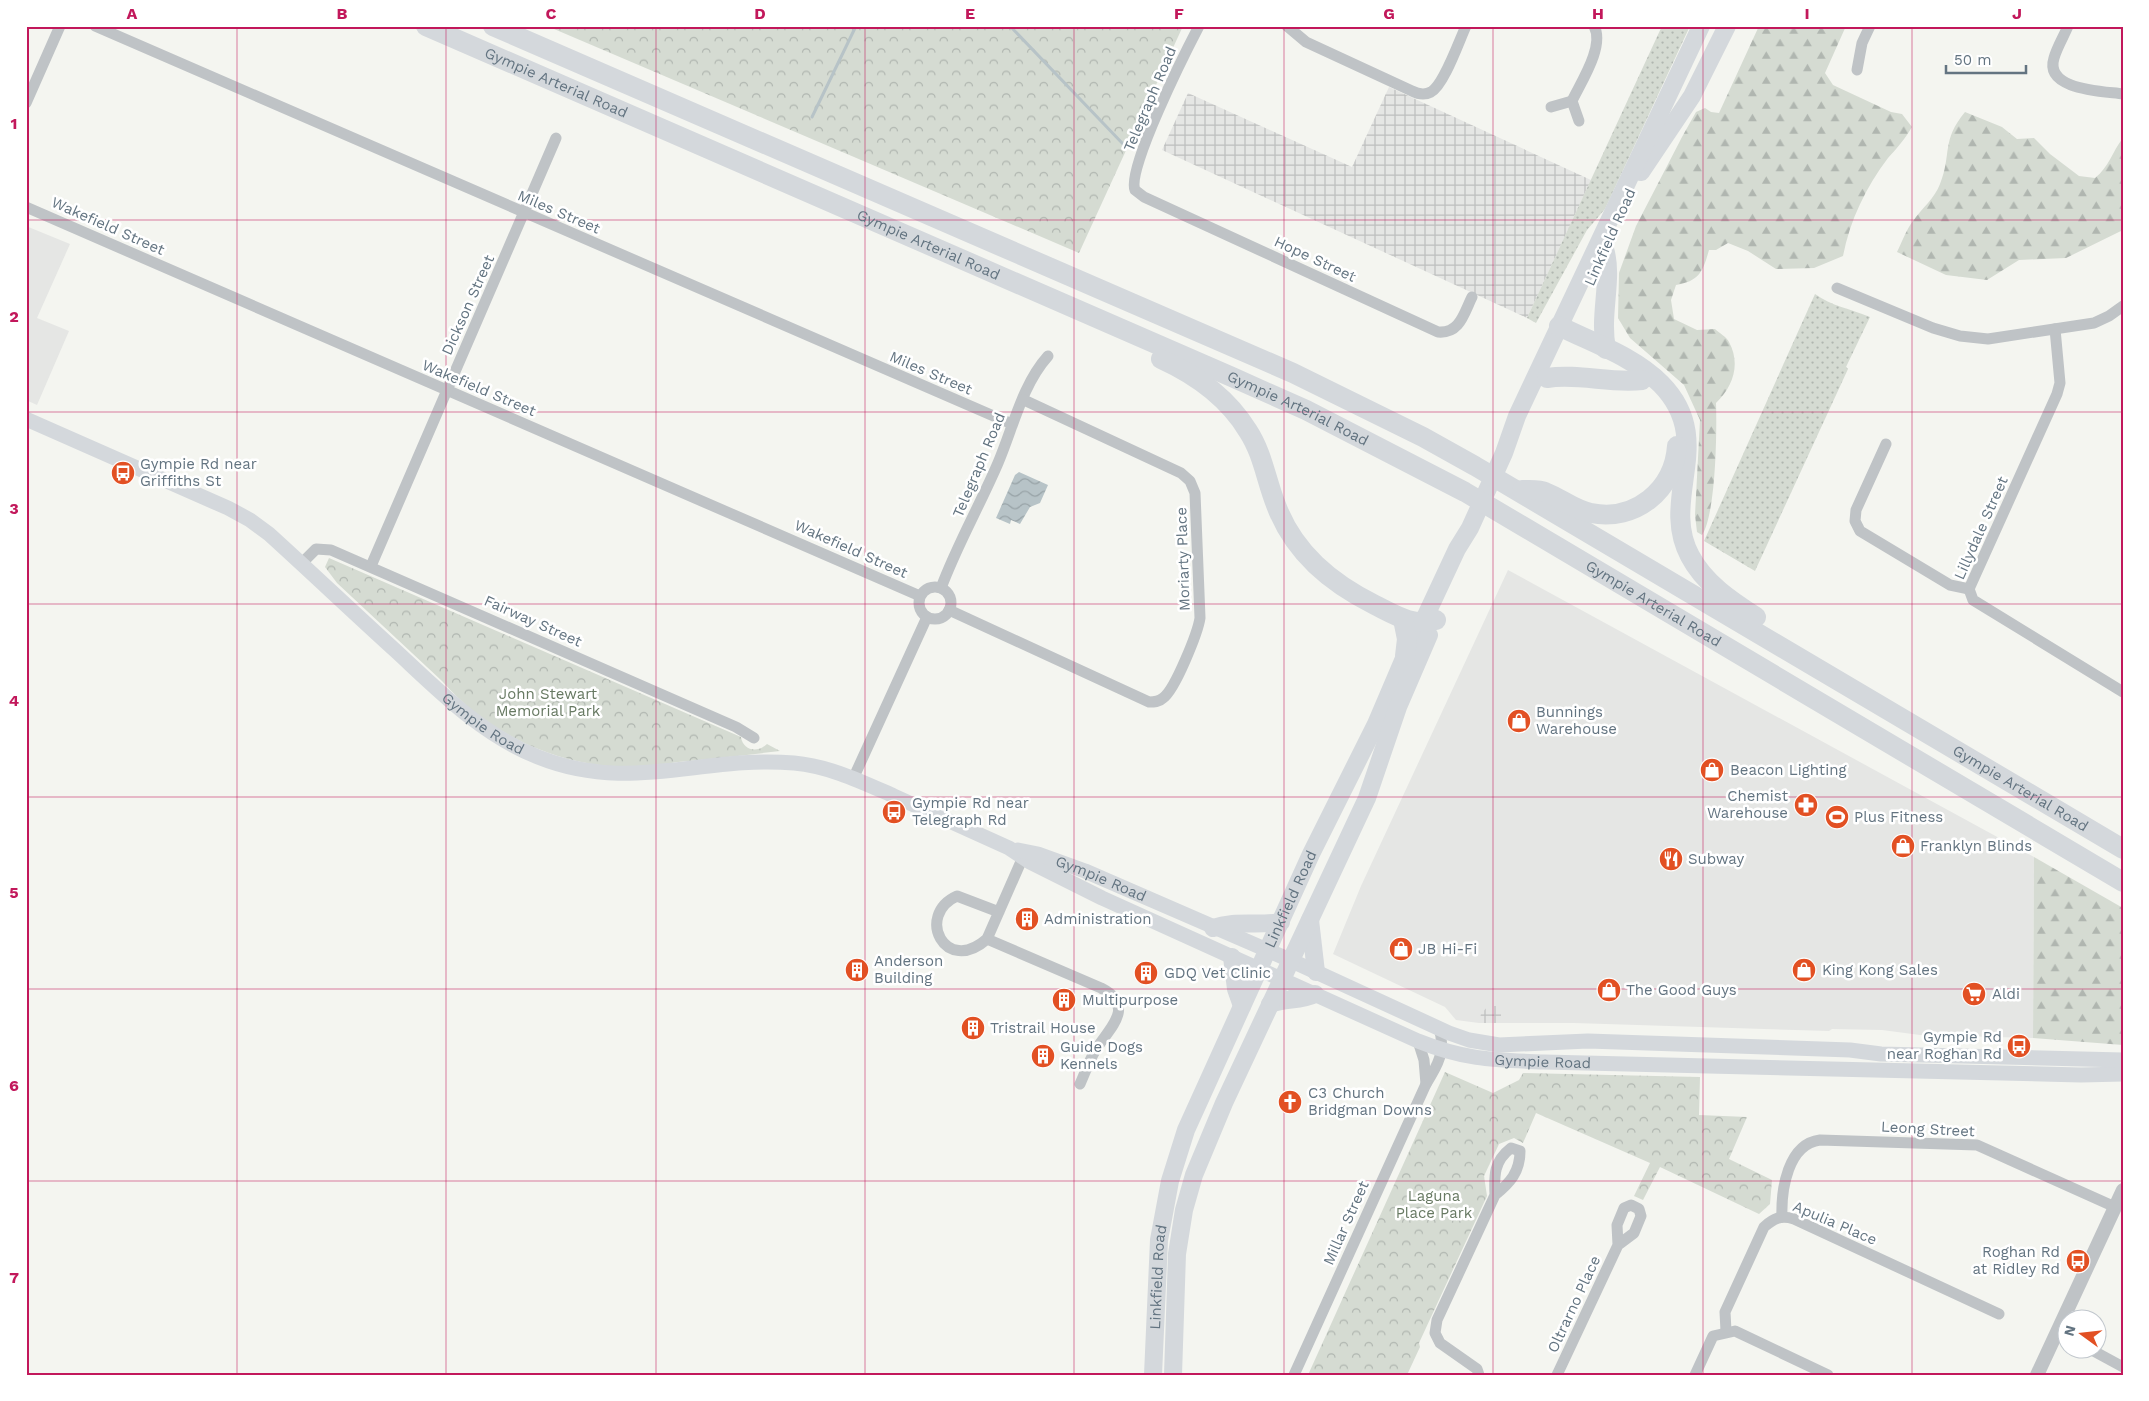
<svg xmlns="http://www.w3.org/2000/svg" width="2149" height="1401" font-family="'Work Sans',sans-serif">
<style>
.built{fill:#e5e6e4}
.industrial{fill:url(#industrial-grid)}
.grass{fill:url(#grass-dots)}
.forest{fill:url(#forest-firs)}
.park{fill:url(#park-crowns)}
.water{fill:url(#water-waves)}
.lines{fill:none;stroke-linecap:round;stroke-linejoin:round}
.stream{stroke:#b7c3c7;stroke-width:3}
.minor{stroke:#bfc3c6;stroke-width:11}
.tertiary{stroke:#bfc3c6;stroke-width:14}
.secondary{stroke:#d4d8dc;stroke-width:15}
.primary{stroke:#d4d8dc;stroke-width:18}
.motorway{stroke:#d4d8dc;stroke-width:20}
.grid{fill:none;stroke:#c2185b;stroke-width:1;stroke-opacity:0.55}
.labels{text-anchor:middle;dominant-baseline:central;stroke-width:5;stroke-linejoin:round;paint-order:stroke}
.street-label{font-size:15px;fill:#637481;stroke:#fff}
.poi-label{font-size:15px;fill:#637481;stroke:#fff;text-anchor:start}
.park-label{font-size:15px;fill:#677962;stroke:#fff}
.neatline{fill:none;stroke:#c2185b;stroke-width:2}
.grid-label{font-size:16px;text-anchor:middle;font-weight:bold;fill:#c2185b}
</style>
<defs>
<pattern id="industrial-grid" width="8" height="8" patternUnits="userSpaceOnUse" patternTransform="scale(1.25)"><rect width="8" height="8" fill="#e5e6e4"/><path d="M0 4h8M4 0v8" fill="none" stroke="#bdbfbe"/></pattern>
<pattern id="grass-dots" width="8" height="8" patternUnits="userSpaceOnUse" patternTransform="scale(1.25)"><rect width="8" height="8" fill="#d5dbd2"/><path d="M2 2h.1M6 6h.1" fill="none" stroke="#b0b6b0" stroke-width="1.8" stroke-linecap="round"/></pattern>
<pattern id="forest-firs" width="22" height="20" patternUnits="userSpaceOnUse" patternTransform="scale(1.25)"><rect width="22" height="20" fill="#d5dbd2"/><path d="M5 1l3.5 6h-7zM16 11l3.5 6h-7z" fill="#b0b6b0"/></pattern>
<pattern id="park-crowns" width="20" height="18" patternUnits="userSpaceOnUse" patternTransform="scale(1.25)"><rect width="20" height="18" fill="#d5dbd2"/><path d="M2 6a3 3 0 1 1 6 0M12 15a3 3 0 1 1 6 0" fill="none" stroke="#b0b6b0"/></pattern>
<pattern id="water-waves" width="16" height="10" patternUnits="userSpaceOnUse" patternTransform="scale(1.25)"><rect width="16" height="10" fill="#b7c3c7"/><path d="M0 5q4-4 8 0t8 0" fill="none" stroke="#98a3a7"/></pattern>
</defs>
<rect width="100%" height="100%" fill="#f4f5f0"/>
<g class="built">
<path d="M26 226 70 244 37 318 69 331 37 405 26 400Z"/>
<path d="M1508 570 2034 857 2033 1038 1920 1035 1882 1030 1832 1029 1829 1031 1574 1023H1479L1456 1020 1445 1007 1333 954 1361 886Z"/>
</g>
<g class="industrial">
<path d="M1389 87 1591 180 1527 318 1162 150 1188 93 1352 167Z"/>
<path d="M1488 1006H1501V1023H1479L1481 1014Z"/>
</g>
<g class="grass">
<path d="M1662 26H1690L1605 209 1587 230 1536 323 1527 318Z"/>
<path d="M1815 294C1831 306 1851 309 1870 317L1846 367 1848 369 1755 571 1704 541Z"/>
</g>
<g class="forest">
<path d="M1759 26H1846L1825 73 1833 85 1891 112 1902 114 1912 127C1905 139 1897 148 1888 158 1866 187 1850 220 1843 256L1814 268 1776 269 1748 251 1728 243 1716 250H1709C1703 271 1700 281 1676 285L1671 300 1674 319 1697 330 1715 329C1719 333 1727 337 1729 342 1741 364 1733 387 1716 403 1717 431 1716 514 1702 535L1697 532 1695 515 1700 420 1684 385 1630 338 1618 318 1619 273 1636 226 1682 137 1696 112 1705 108 1711 112 1719 113Z"/>
<path d="M1965 112 2002 127 2017 139 2034 138 2050 154 2079 176 2095 178C2109 167 2112 152 2123 138V230L2066 258 2019 260 1987 280 1946 275 1897 252C1902 242 1906 230 1913 221 1922 208 1935 198 1940 184 1952 154 1941 141 1965 112Z"/>
<path d="M2034 857 2123 908V1045L2033 1038Z"/>
</g>
<g class="park">
<path d="M547 26H1183L1079 253Z"/>
<path d="M329 558 741 737C743 751 758 753 767 744L780 751C746 755 712 759 678 762 662 764 645 768 629 767 559 767 488 734 442 681L337 583 325 567Z"/>
<path d="M1445 1072 1493 1093 1519 1080 1523 1073 1700 1077 1699 1115 1747 1117 1729 1159 1772 1180 1770 1204 1759 1214 1660 1167 1643 1200 1634 1196 1650 1163 1536 1113 1523 1143 1514 1138 1499 1144 1484 1176 1487 1196 1419 1343 1420 1347 1407 1375H1308Z"/>
</g>
<path class="water" d="M1019 472 1048 485 1040 503 1030 507 1020 524 1011 520 1010 524 996 518 1015 475Z"/>
<g class="lines">
<g class="stream">
<path d="M1010 26 1124 145"/>
<path d="M812 117 856 26"/>
</g>
<g class="minor">
<path d="M95 26 1012 424"/>
<path d="M1199 26C1186 51 1126 170 1135 190L1144 197 1438 332C1460 334 1464 313 1472 297"/>
<path d="M1287 26 1306 42 1412 91C1418 94 1425 95 1431 92 1444 85 1459 41 1466 26"/>
<path d="M2068 26C2064 36 2057 47 2054 58 2044 90 2102 91 2123 94"/>
<path d="M1857 70 1862 43 1870 26"/>
<path d="M1572 101C1581 82 1605 46 1594 26"/>
<path d="M26 103 60 26"/>
<path d="M1551 107 1572 101 1579 121"/>
<path d="M26 207 920 596"/>
<path d="M1837 288 1933 328 1960 336 1988 339 2094 323 2109 316 2123 306"/>
<path d="M2055 329 2060 383 2057 394 1969 589 1973 600 2123 692"/>
<path d="M1886 444 1856 510 1855 521 1860 531 1950 585 1969 589"/>
<path d="M301 564 316 549 331 550 736 727 754 738"/>
<path d="M371 566 556 138"/>
<circle cx="935" cy="603" r="16"/>
<path d="M941 588C957 545 980 505 998 463 1013 428 1022 385 1048 356"/>
<path d="M949 610 1149 702C1154 702 1159 702 1163 698 1175 690 1198 632 1200 618L1195 493 1190 481 1181 473 1024 400"/>
<path d="M853 779 927 617"/>
<path d="M999 912 957 896C915 915 945 976 987 939L1023 857"/>
<path d="M987 939 1101 988C1138 1007 1107 1030 1095 1051 1089 1061 1085 1073 1080 1084"/>
<path d="M1418 1041 1424 1060 1426 1084"/>
<path d="M1782 1217C1781 1189 1788 1144 1820 1140L1977 1145 2115 1207"/>
<path d="M1726 1331 1725 1312 1764 1227C1774 1218 1781 1215 1794 1219L1999 1314"/>
<path d="M2057 1332 2066 1337"/>
<path d="M2088 1348 2123 1367"/>
<path d="M1294 1375 1426 1084C1438 1065 1446 1051 1439 1028"/>
<path d="M1479 1375 1477 1369 1440 1343 1435 1333 1437 1320 1495 1195C1510 1183 1520 1172 1520 1151L1511 1148C1494 1161 1494 1175 1495 1195"/>
<path d="M1557 1375 1618 1245 1634 1233 1641 1216 1639 1209 1631 1205 1624 1208 1617 1225 1618 1245"/>
<path d="M1695 1375 1713 1336 1735 1331 1828 1375"/>
</g>
<path class="tertiary" d="M2037 1375 2123 1190"/>
<g class="secondary">
<path id="s1" d="M26 419 228 508 250 520 269 534C312 573 354 613 397 652 440 692 482 735 538 757 630 794 702 755 794 763 829 766 862 782 894 796 932 813 971 831 1009 848L1030 862 1102 898 1418 1041C1465 1060 1494 1060 1544 1062L2081 1075 2123 1074"/>
<path id="s2" d="M1018 850 1038 854 1085 871 1290 960 1449 1033 1469 1040 1499 1045 1588 1041 1850 1050 1881 1054 2123 1060"/>
</g>
<g class="primary">
<path d="M1641 172 1692 96 1727 26"/>
<path d="M1310 920 1316 972"/>
<path d="M1213 928C1235 920 1258 926 1281 922"/>
<path d="M1232 957 1236 989 1242 1006"/>
<path d="M1270 1004C1285 998 1300 1001 1315 994"/>
<path id="s3" d="M1153 1375 1159 1240 1170 1181 1186 1130 1311 854 1376 724 1405 656 1415 639 1457 549 1470 528 1504 453 1517 416 1701 26"/>
<path d="M1173 1375 1177 1254 1184 1210 1194 1175 1224 1103 1367 798 1398 707 1429 635"/>
</g>
<g class="motorway">
<path id="s4" d="M426 26 1232 377 1306 410 1465 492 2123 882"/>
<path id="s5" d="M493 26 1293 373 1423 437 1475 466 2123 849"/>
<path d="M1604 249C1613 279 1599 314 1606 349"/>
<path d="M1559 326C1593 343 1633 356 1661 384 1717 441 1659 498 1690 556 1704 583 1731 601 1756 617"/>
<path d="M1161 359C1196 375 1228 398 1248 431 1263 454 1266 480 1276 505 1294 553 1331 583 1375 605 1395 615 1413 627 1436 620"/>
<path d="M1547 378C1579 373 1611 384 1642 380"/>
<path d="M1522 490C1529 490 1539 489 1545 492 1561 498 1574 510 1591 513 1635 522 1674 490 1677 446"/>
<path d="M1403 619 1407 639 1405 656"/>
</g>
</g>
<path class="grid" d="M237 26V1375M446 26V1375M656 26V1375M865 26V1375M1074 26V1375M1284 26V1375M1493 26V1375M1703 26V1375M1912 26V1375M26 220H2123M26 412H2123M26 604H2123M26 797H2123M26 989H2123M26 1181H2123"/>
<defs>
<g id="bus-disc" transform="scale(1.25)"><circle r="9.5" fill="#e25023" stroke="#fff"/><path d="M-5-6H5V4H4V6H2V4H-2V6H-4V4H-5ZM-3.5-4V0h7V-4ZM-3.5 1.2v1.5H-2V1.2ZM2 1.2v1.5H3.5V1.2Z" fill="#fff"/></g>
<g id="shop-disc" transform="scale(1.25)"><circle r="9.5" fill="#e25023" stroke="#fff"/><path d="M-5-2.5h2.3a2.7 3.5 0 0 1 5.4 0H5L5.5 6h-11ZM-1.5-2.5h3a1.5 2.3 0 0 0-3 0Z" fill="#fff"/></g>
<g id="pharmacy-disc" transform="scale(1.25)"><circle r="9.5" fill="#e25023" stroke="#fff"/><path d="M-2-6h4v4h4v4h-4v4h-4v-4h-4v-4h4Z" fill="#fff"/></g>
<g id="stadium-disc" transform="scale(1.25)"><circle r="9.5" fill="#e25023" stroke="#fff"/><path d="M0-5a6.5 5 0 1 0 0 10a6.5 5 0 1 0 0-10ZM-3.5-1.8h7v3.6h-7Z" fill="#fff"/></g>
<g id="restaurant-disc" transform="scale(1.25)"><circle r="9.5" fill="#e25023" stroke="#fff"/><path d="M-5-6h1v4h1v-4h1v4h1v-4h1v5L-1.5 .5V6h-2V.5L-5-1ZM5-6V6H3V1.5H1.5Q1.5-4 5-6Z" fill="#fff"/></g>
<g id="building-disc" transform="scale(1.25)"><circle r="9.5" fill="#e25023" stroke="#fff"/><path d="M-4-6H4V6H1V3H-1V6H-4ZM-2.5-4.3h1.7v1.8h-1.7ZM.8-4.3h1.7v1.8H.8ZM-2.5-1h1.7V.8h-1.7ZM.8-1h1.7V.8H.8Z" fill="#fff"/></g>
<g id="supermarket-disc" transform="scale(1.25)"><circle r="9.5" fill="#e25023" stroke="#fff"/><path d="M-6-5.5h2.5l.6 2H6L4.5 2H-2.5L-4.4-4H-6ZM-1.5 3.2a1.3 1.3 0 1 0 .1 0ZM3 3.2a1.3 1.3 0 1 0 .1 0Z" fill="#fff"/></g>
<g id="church-disc" transform="scale(1.25)"><circle r="9.5" fill="#e25023" stroke="#fff"/><path d="M-1.2-6h2.4v3.5h3.3v2.4h-3.3V6h-2.4V-.1h-3.3v-2.4h3.3Z" fill="#fff"/></g>
</defs>
<g fill-rule="evenodd">
<use href="#bus-disc" x="123" y="473"/>
<use href="#shop-disc" x="1519" y="721"/>
<use href="#shop-disc" x="1712" y="770"/>
<use href="#pharmacy-disc" x="1806" y="805"/>
<use href="#bus-disc" x="894" y="812"/>
<use href="#stadium-disc" x="1837" y="817"/>
<use href="#shop-disc" x="1903" y="846"/>
<use href="#restaurant-disc" x="1671" y="859"/>
<use href="#building-disc" x="1027" y="919"/>
<use href="#shop-disc" x="1401" y="949"/>
<use href="#building-disc" x="857" y="970"/>
<use href="#shop-disc" x="1804" y="970"/>
<use href="#building-disc" x="1146" y="973"/>
<use href="#shop-disc" x="1609" y="990"/>
<use href="#supermarket-disc" x="1974" y="994"/>
<use href="#building-disc" x="1064" y="1000"/>
<use href="#building-disc" x="973" y="1028"/>
<use href="#bus-disc" x="2019" y="1046"/>
<use href="#building-disc" x="1043" y="1056"/>
<use href="#church-disc" x="1290" y="1102"/>
<use href="#bus-disc" x="2078" y="1261"/>
</g>
<g class="labels">
<g class="street-label">
<text stroke="none"><textPath href="#s4" startOffset="142">Gympie Arterial Road</textPath></text>
<text transform="translate(1150 99) rotate(-67)">Telegraph Road</text>
<text transform="translate(559 212) rotate(23)">Miles Street</text>
<text transform="translate(108 226) rotate(24)">Wakefield Street</text>
<text transform="translate(1610 237) rotate(-66)">Linkfield Road</text>
<text stroke="none"><textPath href="#s4" startOffset="548">Gympie Arterial Road</textPath></text>
<text transform="translate(1315 259) rotate(25)">Hope Street</text>
<text transform="translate(468 305) rotate(-66)">Dickson Street</text>
<text transform="translate(931 373) rotate(23)">Miles Street</text>
<text transform="translate(479 388) rotate(23)">Wakefield Street</text>
<text stroke="none"><textPath href="#s4" startOffset="952">Gympie Arterial Road</textPath></text>
<text transform="translate(979 465) rotate(-67)">Telegraph Road</text>
<text transform="translate(1981 528) rotate(-66)">Lillydale Street</text>
<text transform="translate(851 549) rotate(24)">Wakefield Street</text>
<text transform="translate(1183 559) rotate(-92)">Moriarty Place</text>
<text stroke="none"><textPath href="#s4" startOffset="1358">Gympie Arterial Road</textPath></text>
<text transform="translate(533 621) rotate(24)">Fairway Street</text>
<text stroke="none"><textPath href="#s1" startOffset="556">Gympie Road</textPath></text>
<text stroke="none"><textPath href="#s5" startOffset="1710">Gympie Arterial Road</textPath></text>
<text stroke="none"><textPath href="#s2" startOffset="88">Gympie Road</textPath></text>
<text stroke="none"><textPath href="#s3" startOffset="502">Linkfield Road</textPath></text>
<text stroke="none"><textPath href="#s1" startOffset="1691">Gympie Road</textPath></text>
<text transform="translate(1928 1129) rotate(3)">Leong Street</text>
<text transform="translate(1346 1223) rotate(-66)">Millar Street</text>
<text transform="translate(1835 1223) rotate(23)">Apulia Place</text>
<text stroke="none"><textPath href="#s3" startOffset="98">Linkfield Road</textPath></text>
<text transform="translate(1574 1304) rotate(-65)">Oltrarno Place</text>
</g>
<g class="poi-label">
<text x="140" y="464">Gympie Rd near<tspan x="140" dy="17">Griffiths St</tspan></text>
<text x="1536" y="712">Bunnings<tspan x="1536" dy="17">Warehouse</tspan></text>
<text x="1730" y="770">Beacon Lighting</text>
<text x="1788" y="796" text-anchor="end">Chemist<tspan x="1788" dy="17">Warehouse</tspan></text>
<text x="912" y="803">Gympie Rd near<tspan x="912" dy="17">Telegraph Rd</tspan></text>
<text x="1854" y="817">Plus Fitness</text>
<text x="1920" y="846">Franklyn Blinds</text>
<text x="1688" y="859">Subway</text>
<text x="1044" y="919">Administration</text>
<text x="1418" y="949">JB Hi-Fi</text>
<text x="874" y="961">Anderson<tspan x="874" dy="17">Building</tspan></text>
<text x="1822" y="970">King Kong Sales</text>
<text x="1164" y="973">GDQ Vet Clinic</text>
<text x="1626" y="990">The Good Guys</text>
<text x="1992" y="994">Aldi</text>
<text x="1082" y="1000">Multipurpose</text>
<text x="990" y="1028">Tristrail House</text>
<text x="2002" y="1037" text-anchor="end">Gympie Rd<tspan x="2002" dy="17">near Roghan Rd</tspan></text>
<text x="1060" y="1047">Guide Dogs<tspan x="1060" dy="17">Kennels</tspan></text>
<text x="1308" y="1093">C3 Church<tspan x="1308" dy="17">Bridgman Downs</tspan></text>
<text x="2060" y="1252" text-anchor="end">Roghan Rd<tspan x="2060" dy="17">at Ridley Rd</tspan></text>
</g>
<g class="park-label">
<text x="548" y="694">John Stewart<tspan x="548" dy="17">Memorial Park</tspan></text>
<text x="1434" y="1196">Laguna<tspan x="1434" dy="17">Place Park</tspan></text>
</g>
</g>
<rect width="2149" height="1401" fill="none" stroke="#ffffff" stroke-width="55"/>
<g transform="translate(2082 1334) rotate(285)"><circle r="24" fill="#ffffff" stroke="#c1c7cd"/>
<path d="M0-4L9 19L0 12L-9 19Z" fill="#e25023"/>
<text y="-8" font-size="14" font-weight="bold" text-anchor="middle" fill="#637481">N</text>
</g>
<path d="M1946 65v8h80v-8" fill="none" stroke="#637481" stroke-width="2.5"/>
<text x="1954" y="65" font-size="15" fill="#637481" stroke="#ffffff" stroke-width="4" paint-order="stroke">50 m</text>
<rect x="28" y="28" width="2094" height="1346" class="neatline"/>
<g class="grid-label">
<text x="132" y="19">A</text>
<text x="342" y="19">B</text>
<text x="551" y="19">C</text>
<text x="760" y="19">D</text>
<text x="970" y="19">E</text>
<text x="1179" y="19">F</text>
<text x="1389" y="19">G</text>
<text x="1598" y="19">H</text>
<text x="1807" y="19">I</text>
<text x="2017" y="19">J</text>
<text x="14" y="129">1</text>
<text x="14" y="322">2</text>
<text x="14" y="514">3</text>
<text x="14" y="706">4</text>
<text x="14" y="898">5</text>
<text x="14" y="1091">6</text>
<text x="14" y="1283">7</text>
</g>
</svg>
